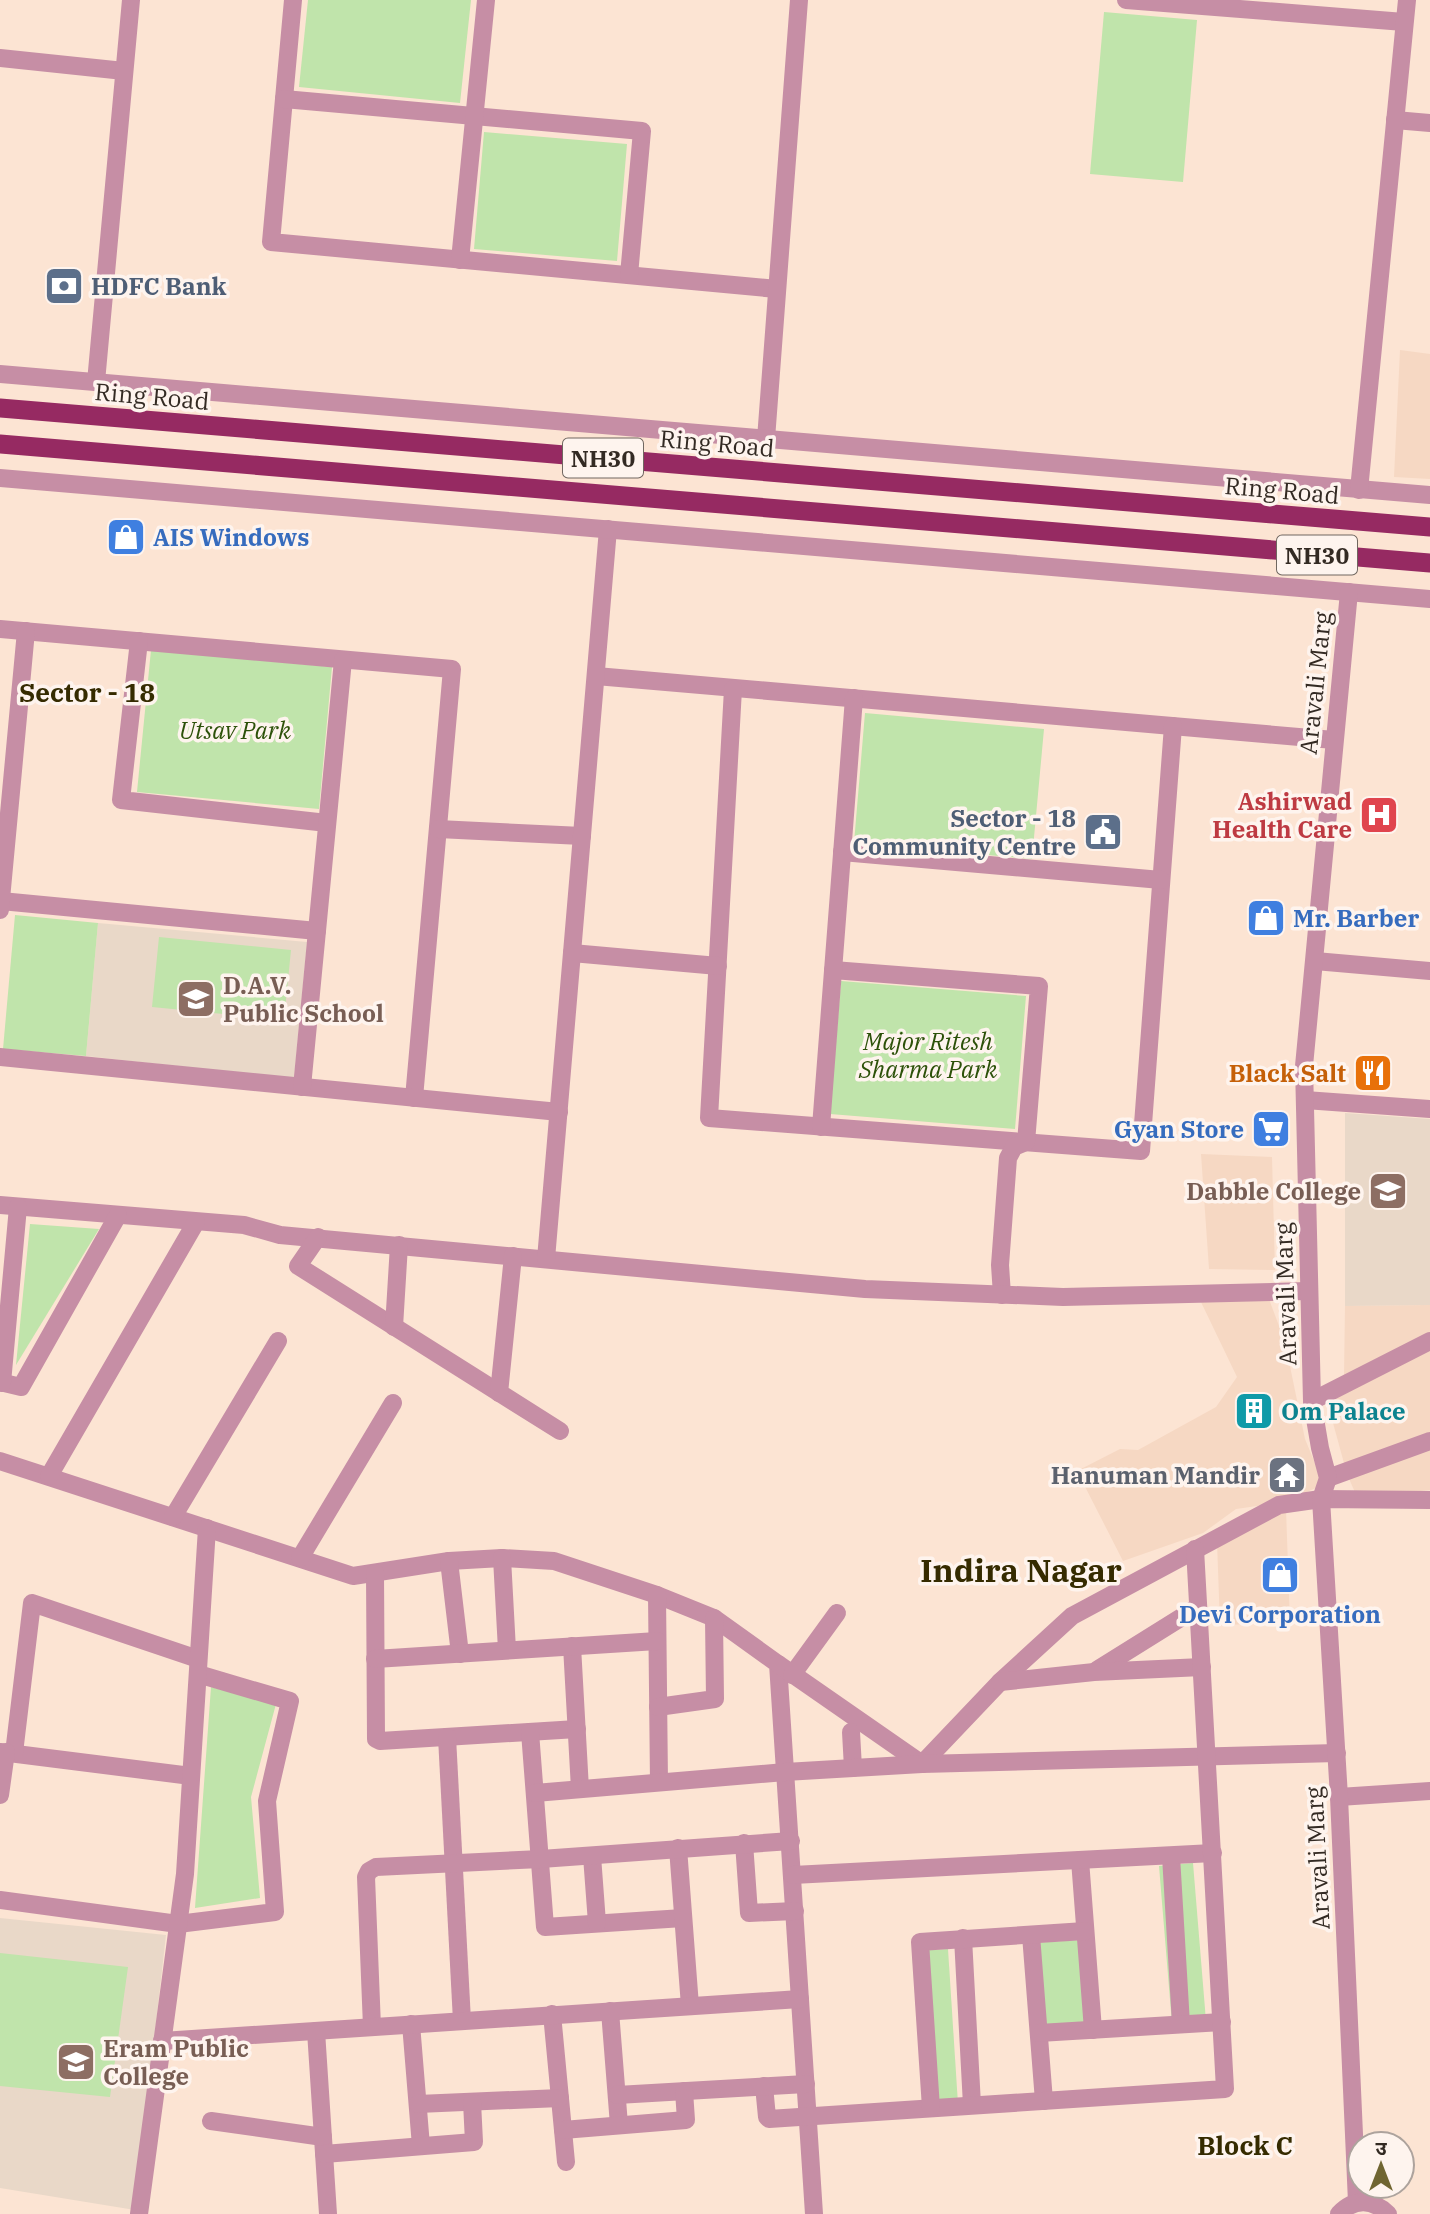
<svg xmlns="http://www.w3.org/2000/svg" width="1430" height="2214" font-family="'IBM Plex Serif','Noto Sans Devanagari',serif">
<style>
.built{fill:#f6d8c3}
.education{fill:#e9d8c8}
.green{fill:#c0e4ab}
.lines{fill:none;stroke-linecap:round;stroke-linejoin:round}
.minor{stroke:#c68ea5;stroke-width:18}
.tertiary{stroke:#c68ea5;stroke-width:18}
.trunk{stroke:#962a62;stroke-width:19}
.labels{text-anchor:middle;dominant-baseline:central;stroke-width:7;stroke-linejoin:round;paint-order:stroke}
.shield{fill:#fef4ee;stroke:#706760;stroke-width:2}
.shield-label{font-size:23px;font-weight:bold;fill:#332a23}
.service-label{font-size:24px;font-weight:bold;fill:#4e5e75;stroke:#fef4ee;text-anchor:start}
.street-label{font-size:24px;fill:#332a23;stroke:#fef4ee}
.shop-label{font-size:24px;font-weight:bold;fill:#366cbe;stroke:#fef4ee;text-anchor:start}
.park-label{font-size:24px;font-style:italic;fill:#2c5109;stroke:#fef4ee}
.health-label{font-size:24px;font-weight:bold;fill:#be3a42;stroke:#fef4ee;text-anchor:end}
.education-label{font-size:24px;font-weight:bold;fill:#785e54;stroke:#fef4ee;text-anchor:start}
.food-label{font-size:24px;font-weight:bold;fill:#c56008;stroke:#fef4ee;text-anchor:end}
.culture-label{font-size:24px;font-weight:bold;fill:#0d838f;stroke:#fef4ee;text-anchor:start}
.worship-label{font-size:24px;font-weight:bold;fill:#5b616d;stroke:#fef4ee;text-anchor:end}
.neighbourhood-label{font-size:26px;font-weight:bold;fill:#352b00;stroke:#fef4ee}
.district-label{font-size:32px;font-weight:bold;fill:#352b00;stroke:#fef4ee}
</style>
<rect width="100%" height="100%" fill="#fce4d3"/>
<g class="built">
<path d="M1400 350 1430 354V479L1394 477Z"/>
<path d="M1201 1154 1272 1157 1275 1270 1209 1269Z"/>
<path d="M1269 1299 1285 1342 1305 1439 1319 1473 1321 1486 1270 1507 1264 1505 1236 1509 1203 1533 1123 1561 1077 1471 1120 1449 1138 1450 1216 1407 1237 1377 1200 1300Z"/>
<path d="M1430 1305V1490L1357 1497 1347 1474 1333 1423 1335 1401 1344 1376 1345 1306Z"/>
<path d="M1286 1509 1290 1623 1220 1625 1217 1542Z"/>
</g>
<g class="education">
<path d="M98 923 307 942 294 1079 86 1056Z"/>
<path d="M1345 1113 1430 1119V1305L1345 1306Z"/>
<path d="M0 1918 166 1935 135 2210 0 2188Z"/>
</g>
<g class="green">
<path d="M308 0H471L460 103 299 87Z"/>
<path d="M1104 12 1197 20 1183 182 1090 174Z"/>
<path d="M484 132 627 144 617 261 474 249Z"/>
<path d="M151 650 332 667 319 809 137 792Z"/>
<path d="M865 713 1044 729 1032 859 854 843Z"/>
<path d="M15 915 98 923 86 1056 3 1049Z"/>
<path d="M159 937 291 950 284 1020 152 1007Z"/>
<path d="M841 981 1026 996 1015 1129 830 1114Z"/>
<path d="M30 1224 99 1229 16 1365Z"/>
<path d="M211 1687 276 1704 251 1797 260 1898 195 1908Z"/>
<path d="M1193 1863 1206 2021 1172 2024 1159 1866Z"/>
<path d="M1080 1940 1087 2028 1038 2032 1032 1943Z"/>
<path d="M948 1949 958 2104 923 2107 912 1951Z"/>
<path d="M0 1953 128 1967 110 2097 0 2086Z"/>
</g>
<g class="lines">
<g class="minor">
<path d="M293 0 271 242 777 289"/>
<path d="M1126 0 1404 22"/>
<path d="M0 58 124 71"/>
<path d="M284 99 642 131 629 275"/>
<path d="M1395 120 1430 123"/>
<path d="M460 260 486 0"/>
<path d="M96 382 131 0"/>
<path d="M766 439 799 0"/>
<path d="M0 629 452 669 414 1098"/>
<path d="M139 641 121 800 327 823"/>
<path d="M596 676 1334 740"/>
<path d="M733 689 709 1118 1141 1151 1173 726"/>
<path d="M438 829 582 836"/>
<path d="M842 852 1161 880"/>
<path d="M1 901 317 931"/>
<path d="M0 910 26 631"/>
<path d="M572 953 718 966"/>
<path d="M1315 961 1430 971"/>
<path d="M833 970 1039 986 1026 1142 1014 1147 1008 1158 1000 1265 1002 1295"/>
<path d="M0 1057 559 1112"/>
<path d="M302 1087 343 660"/>
<path d="M1305 1100 1430 1109"/>
<path d="M821 1127 854 698"/>
<path d="M0 1205 244 1225 280 1235 865 1289 1063 1297 1308 1291"/>
<path d="M318 1237 298 1266 560 1431"/>
<path d="M546 1259 608 529"/>
<path d="M394 1327 399 1245"/>
<path d="M0 1382 21 1387 118 1215"/>
<path d="M2 1383 18 1207"/>
<path d="M499 1393 513 1256"/>
<path d="M1312 1401 1430 1341"/>
<path d="M0 1461 353 1576 449 1561 502 1558 554 1561 657 1595 714 1618 778 1664 814 2214"/>
<path d="M49 1476 196 1222"/>
<path d="M1328 1478 1430 1441"/>
<path d="M173 1517 278 1341"/>
<path d="M300 1558 393 1403"/>
<path d="M502 1558 507 1650"/>
<path d="M449 1561 460 1654"/>
<path d="M375 1573 376 1739 380 1741 577 1729"/>
<path d="M657 1595 659 1782"/>
<path d="M572 1646 580 1789"/>
<path d="M375 1659 657 1641"/>
<path d="M778 1664 922 1764 1000 1682 1072 1616 1279 1505 1321 1499 1430 1500"/>
<path d="M1097 1670 1198 1607"/>
<path d="M792 1675 837 1613"/>
<path d="M1000 1682 1094 1672 1202 1667"/>
<path d="M658 1707 715 1699 714 1618"/>
<path d="M530 1732 545 1927 683 1918"/>
<path d="M851 1732 853 1768"/>
<path d="M447 1737 462 2021"/>
<path d="M0 1752 191 1776"/>
<path d="M14 1753 32 1603 198 1659"/>
<path d="M535 1793 785 1772 922 1764 1337 1753"/>
<path d="M0 1795 6 1752"/>
<path d="M1339 1797 1430 1791"/>
<path d="M744 1843 749 1913 795 1911"/>
<path d="M678 1848 690 2006"/>
<path d="M592 1856 597 1923"/>
<path d="M1171 1856 1181 2024"/>
<path d="M1080 1860 1093 2030"/>
<path d="M793 1875 1213 1853"/>
<path d="M0 1900 178 1924 275 1912 267 1801 290 1701 198 1674"/>
<path d="M1031 1935 1044 2101"/>
<path d="M963 1938 972 2105"/>
<path d="M610 2011 619 2125"/>
<path d="M552 2014 566 2162"/>
<path d="M411 2024 421 2146"/>
<path d="M372 2027 366 1877 369 1871 376 1867 541 1859 791 1841"/>
<path d="M316 2031 328 2214"/>
<path d="M1039 2033 1222 2022"/>
<path d="M162 2041 800 1999"/>
<path d="M764 2086 767 2117 769 2119 1225 2089 1195 1549"/>
<path d="M617 2095 806 2084"/>
<path d="M418 2104 560 2098"/>
<path d="M931 2108 920 1942 1085 1931"/>
<path d="M211 2121 323 2137"/>
<path d="M563 2130 686 2120 684 2091"/>
<path d="M324 2154 474 2142 472 2102"/>
<path d="M139 2214 185 1874 207 1528"/>
</g>
<g class="tertiary">
<path d="M0 374 1430 495"/>
<path d="M0 478 1430 599"/>
<path d="M1359 490 1407 0"/>
<path d="M1349 592 1304 1066 1312 1401 1320 1448 1328 1478 1321 1499 1339 1797 1357 2202"/>
<path d="M1339 2214C1354 2198 1373 2199 1388 2214"/>
</g>
<g class="trunk">
<path d="M0 408 1430 527"/>
<path d="M0 444 1430 563"/>
</g>
</g>
<defs>
<g id="bank-square" transform="scale(2.0125)"><rect x="-9" y="-9" width="18" height="18" rx="4" fill="#5c6f8a" stroke="#fef4ee"/><path d="M-6-4H6V4H-6ZM0-2.3a2.3 2.3 0 1 0 0 4.6a2.3 2.3 0 1 0 0-4.6Z" fill="#fff"/></g>
<g id="shop-square" transform="scale(2.0125)"><rect x="-9" y="-9" width="18" height="18" rx="4" fill="#3f7fe0" stroke="#fef4ee"/><path d="M-5-2.5h2.3a2.7 3.5 0 0 1 5.4 0H5L5.5 6h-11ZM-1.5-2.5h3a1.5 2.3 0 0 0-3 0Z" fill="#fff"/></g>
<g id="hospital-square" transform="scale(2.0125)"><rect x="-9" y="-9" width="18" height="18" rx="4" fill="#e0444e" stroke="#fef4ee"/><path d="M-5-5h3v3.5h4V-5h3V5h-3V1.5h-4V5h-3Z" fill="#fff"/></g>
<g id="civic-square" transform="scale(2.0125)"><rect x="-9" y="-9" width="18" height="18" rx="4" fill="#5c6f8a" stroke="#fef4ee"/><path d="M-.6-6.5H3V-4.5H.6V-3L4-1V1h2V6H-6V1h2V-1L-.6-3ZM-1.2 2.5V6h2.4V2.5Z" fill="#fff"/></g>
<g id="school-square" transform="scale(2.0125)"><rect x="-9" y="-9" width="18" height="18" rx="4" fill="#8d6e63" stroke="#fef4ee"/><path d="M0-5L7-2L0 1L-7-2ZM-4 1L0 2.5L4 1V4Q0 6-4 4Z" fill="#fff"/></g>
<g id="restaurant-square" transform="scale(2.0125)"><rect x="-9" y="-9" width="18" height="18" rx="4" fill="#e8710a" stroke="#fef4ee"/><path d="M-5-6h1v4h1v-4h1v4h1v-4h1v5L-1.5 .5V6h-2V.5L-5-1ZM5-6V6H3V1.5H1.5Q1.5-4 5-6Z" fill="#fff"/></g>
<g id="supermarket-square" transform="scale(2.0125)"><rect x="-9" y="-9" width="18" height="18" rx="4" fill="#3f7fe0" stroke="#fef4ee"/><path d="M-6-5.5h2.5l.6 2H6L4.5 2H-2.5L-4.4-4H-6ZM-1.5 3.2a1.3 1.3 0 1 0 .1 0ZM3 3.2a1.3 1.3 0 1 0 .1 0Z" fill="#fff"/></g>
<g id="building-square" transform="scale(2.0125)"><rect x="-9" y="-9" width="18" height="18" rx="4" fill="#0f9aa8" stroke="#fef4ee"/><path d="M-4-6H4V6H1V3H-1V6H-4ZM-2.5-4.3h1.7v1.8h-1.7ZM.8-4.3h1.7v1.8H.8ZM-2.5-1h1.7V.8h-1.7ZM.8-1h1.7V.8H.8Z" fill="#fff"/></g>
<g id="temple-square" transform="scale(2.0125)"><rect x="-9" y="-9" width="18" height="18" rx="4" fill="#6b7280" stroke="#fef4ee"/><path d="M0-6L5-2H3V0L6.5 2.5H4V6H1.5V3h-3V6H-4V2.5H-6.5L-3 0V-2H-5Z" fill="#fff"/></g>
</defs>
<g fill-rule="evenodd">
<use href="#bank-square" x="64" y="286"/>
<use href="#shop-square" x="126" y="537"/>
<use href="#hospital-square" x="1379" y="815"/>
<use href="#civic-square" x="1103" y="832"/>
<use href="#shop-square" x="1266" y="918"/>
<use href="#school-square" x="196" y="999"/>
<use href="#restaurant-square" x="1373" y="1073"/>
<use href="#supermarket-square" x="1271" y="1129"/>
<use href="#school-square" x="1388" y="1191"/>
<use href="#building-square" x="1254" y="1411"/>
<use href="#temple-square" x="1287" y="1475"/>
<use href="#shop-square" x="1280" y="1575"/>
<use href="#school-square" x="76" y="2062"/>
</g>
<g class="labels">
<g class="shield">
<rect x="563" y="438.5" width="80" height="39" rx="5"/>
<rect x="1277" y="535.5" width="80" height="39" rx="5"/>
</g>
<g class="shield-label">
<text x="603" y="458">NH30</text>
<text x="1317" y="555">NH30</text>
</g>
<g class="service-label">
<text x="91" y="286">HDFC Bank</text>
<text x="1076" y="818" text-anchor="end">Sector - 18<tspan x="1076" dy="28">Community Centre</tspan></text>
</g>
<g class="street-label">
<text transform="translate(152 396) rotate(5)">Ring Road</text>
<text transform="translate(717 443) rotate(5)">Ring Road</text>
<text transform="translate(1282 490) rotate(5)">Ring Road</text>
<text transform="translate(1315 683) rotate(-84)">Aravali Marg</text>
<text transform="translate(1285 1294) rotate(-92)">Aravali Marg</text>
<text transform="translate(1317 1858) rotate(-93)">Aravali Marg</text>
</g>
<g class="shop-label">
<text x="153" y="537">AIS Windows</text>
<text x="1293" y="918">Mr. Barber</text>
<text x="1244" y="1129" text-anchor="end">Gyan Store</text>
<text x="1280" y="1614" text-anchor="middle">Devi Corporation</text>
</g>
<g class="park-label">
<text x="235" y="730">Utsav Park</text>
<text x="928" y="1041">Major Ritesh<tspan x="928" dy="28">Sharma Park</tspan></text>
</g>
<g class="health-label">
<text x="1352" y="801">Ashirwad<tspan x="1352" dy="28">Health Care</tspan></text>
</g>
<g class="education-label">
<text x="223" y="985">D.A.V.<tspan x="223" dy="28">Public School</tspan></text>
<text x="1361" y="1191" text-anchor="end">Dabble College</text>
<text x="103" y="2048">Eram Public<tspan x="103" dy="28">College</tspan></text>
</g>
<g class="food-label">
<text x="1346" y="1073">Black Salt</text>
</g>
<g class="culture-label">
<text x="1281" y="1411">Om Palace</text>
</g>
<g class="worship-label">
<text x="1260" y="1475">Hanuman Mandir</text>
</g>
<g class="neighbourhood-label">
<text x="87" y="692">Sector - 18</text>
<text x="1245" y="2145">Block C</text>
</g>
<g class="district-label">
<text x="1021" y="1570">Indira Nagar</text>
</g>
</g>
<g transform="translate(1381 2165)"><circle r="33" fill="#fef4ee" stroke="#ada39d" stroke-width="2"/>
<path d="M0-5L12 26L0 18L-12 26Z" fill="#706531"/>
<text y="-10" font-size="19" font-weight="bold" text-anchor="middle" fill="#332a23">उ</text>
</g>
</svg>
